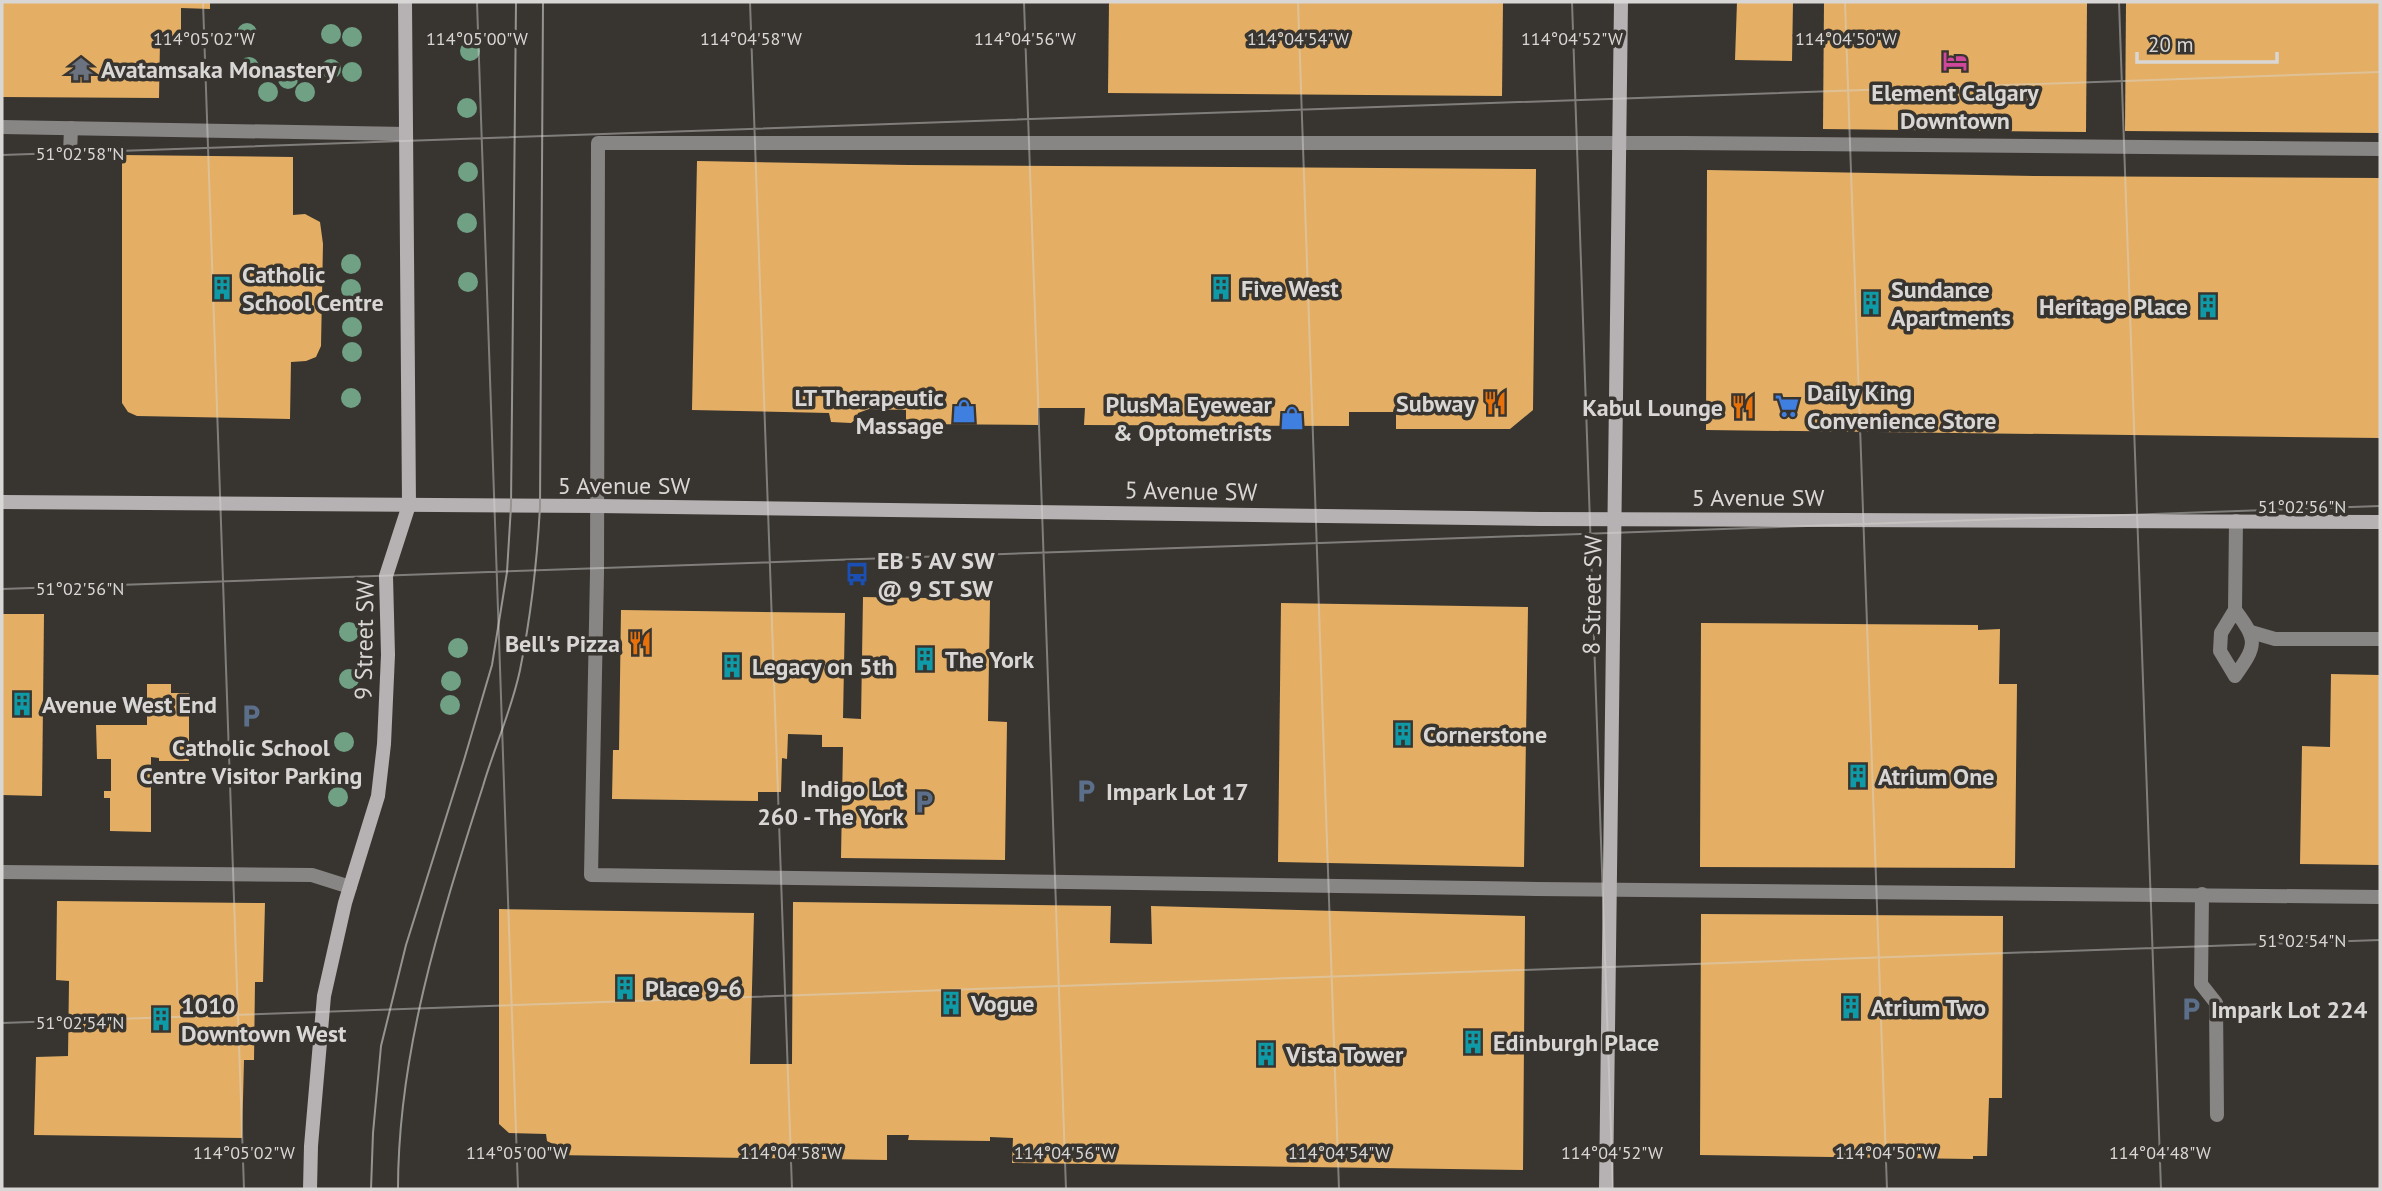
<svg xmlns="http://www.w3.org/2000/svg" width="2382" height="1191" font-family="'PT Sans',sans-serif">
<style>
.building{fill:#e4af64}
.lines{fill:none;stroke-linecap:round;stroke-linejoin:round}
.lane{stroke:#888585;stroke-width:14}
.secondary{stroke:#b6b1b2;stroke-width:14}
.tram{stroke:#969491;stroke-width:2}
.tree{fill:#70a184}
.ticks{fill:none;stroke:#d9d7d5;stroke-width:2;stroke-opacity:0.45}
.labels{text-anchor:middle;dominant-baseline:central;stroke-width:7;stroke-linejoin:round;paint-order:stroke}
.poi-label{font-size:24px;font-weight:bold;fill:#d9d7d5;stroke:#383531;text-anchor:start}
.street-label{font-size:24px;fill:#d9d7d5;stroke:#383531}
.ticks-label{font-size:18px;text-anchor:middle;fill:#d9d7d5;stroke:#383531;stroke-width:7;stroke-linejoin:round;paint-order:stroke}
</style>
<rect width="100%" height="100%" fill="#383531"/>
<g class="building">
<path d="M2 2H210V9L181 8V41L160 40 159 98 2 97Z"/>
<path d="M1109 2H1503L1502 96 1108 93Z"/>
<path d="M1737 2H1793L1792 61 1735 60Z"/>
<path d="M1824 2H2087L2086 132 1823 129Z"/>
<path d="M2126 2H2380V133L2125 131Z"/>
<path d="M122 155 293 157V215L305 214 320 222 323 244 321 346 316 357 306 361 291 362 290 419 137 416 128 412 122 403Z"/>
<path d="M697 161 908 165 1536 169 1533 410 1510 429H1396V412H1349V426L1084 425 1085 408H1038V425L906 424V410L869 409 858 413 856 419 851 423 831 422 829 413 692 410Z"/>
<path d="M1707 170 2036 176 2380 178V438L1706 430Z"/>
<path d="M863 597 990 599 988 721 1007 722 1005 860 841 858 843 747H822V735L788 734 787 759 782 758 781 792H758V801L612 799 613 750H619L621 610 845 613 843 718 861 719Z"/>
<path d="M1281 603 1528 607 1524 867 1278 862Z"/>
<path d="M2 614H44L42 796 2 795Z"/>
<path d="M1701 623 1978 625V630L2000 629 1999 684H2017L2015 868 1700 867Z"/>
<path d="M2331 674 2380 675V865L2300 864 2302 746 2330 747Z"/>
<path d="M147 684H171V693H189V761H159V758L151 757V832L110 831V798H104V791H111V759H97L96 725H147Z"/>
<path d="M57 901 265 903 263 982H255L254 1060H244L242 1138 34 1135 36 1057 68 1056 69 981 56 980Z"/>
<path d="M793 902 1111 906 1110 943 1152 944 1151 906 1525 916 1523 1170 1012 1163 1013 1138 990 1137V1141L908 1140 909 1135H887V1160L554 1155 555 1145 547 1141 546 1134 509 1133 499 1124V909L754 913 750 1064H792Z"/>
<path d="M1701 914 2003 916 2002 1098H1989L1987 1156H1973V1159L1700 1155Z"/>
</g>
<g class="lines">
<g class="lane">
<path d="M2 127 406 134"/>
<path d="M2380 149 1682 143H598L597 573 591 875 1537 889 2380 897"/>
<path d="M70 154 71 128"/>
<path d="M2235 610C2258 641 2257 645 2235 676L2220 651 2221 633 2235 610 2236 521"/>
<path d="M2251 632 2275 639H2380"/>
<path d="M2 872 312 875 350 887"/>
<path d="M2202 894 2201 984 2216 1003 2217 1115"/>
</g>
<g class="secondary">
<path d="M2 502 597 506 1541 519 2380 522"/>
<path d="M310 1189 311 1146 324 996 345 903 378 796 384 744 388 655 386 576 409 505 405 2"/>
<path d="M1606 1189 1621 2"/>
</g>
<g class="tram">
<path d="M371 1189 373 1133 381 1046 406 945 464 760 492 665 507 572 511 506 516 2"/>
<path d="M398 1189C398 1050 441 918 483 786 494 748 512 709 520 670 531 616 537 562 540 507L543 2"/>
</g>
</g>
<g class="tree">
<circle cx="247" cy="33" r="10"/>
<circle cx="331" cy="34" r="10"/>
<circle cx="352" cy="37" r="10"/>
<circle cx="470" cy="51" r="10"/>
<circle cx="249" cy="67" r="10"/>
<circle cx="331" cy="69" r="10"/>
<circle cx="352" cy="72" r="10"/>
<circle cx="288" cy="79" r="10"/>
<circle cx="268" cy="92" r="10"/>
<circle cx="305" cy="92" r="10"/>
<circle cx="467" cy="108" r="10"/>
<circle cx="468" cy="172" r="10"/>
<circle cx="467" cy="223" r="10"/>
<circle cx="351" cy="264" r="10"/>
<circle cx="468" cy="282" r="10"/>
<circle cx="351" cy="289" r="10"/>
<circle cx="352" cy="327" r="10"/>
<circle cx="352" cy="352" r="10"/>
<circle cx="351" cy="398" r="10"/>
<circle cx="349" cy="632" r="10"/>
<circle cx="458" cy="648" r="10"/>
<circle cx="349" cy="679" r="10"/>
<circle cx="451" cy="681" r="10"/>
<circle cx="450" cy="705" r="10"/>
<circle cx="344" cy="742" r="10"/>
<circle cx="338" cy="797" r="10"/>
</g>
<path class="ticks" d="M203 2 244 1189M477 2 518 1189M750 2 792 1189M1024 2 1066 1189M1298 2 1339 1189M1572 2 1613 1189M1845 2 1887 1189M2119 2 2161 1189M2 155 2380 72M2 589 2380 506M2 1023 2380 940"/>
<defs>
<g id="hotel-bare" transform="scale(1.89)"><path d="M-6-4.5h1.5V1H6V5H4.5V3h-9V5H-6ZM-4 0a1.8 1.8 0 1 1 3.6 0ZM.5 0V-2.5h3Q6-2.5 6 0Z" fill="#d1479c" stroke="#383531" stroke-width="2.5" paint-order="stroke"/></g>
<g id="temple-bare" transform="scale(1.89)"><path d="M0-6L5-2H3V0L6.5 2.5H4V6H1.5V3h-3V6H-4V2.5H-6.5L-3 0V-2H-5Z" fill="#6b7280" stroke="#383531" stroke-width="2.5" paint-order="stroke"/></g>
<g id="building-bare" transform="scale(1.89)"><path d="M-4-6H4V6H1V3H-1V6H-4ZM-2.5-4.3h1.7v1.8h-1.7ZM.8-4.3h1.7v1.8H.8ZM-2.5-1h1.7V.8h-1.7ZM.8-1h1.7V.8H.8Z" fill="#0f9aa8" stroke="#383531" stroke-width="2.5" paint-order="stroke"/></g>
<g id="restaurant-bare" transform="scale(1.89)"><path d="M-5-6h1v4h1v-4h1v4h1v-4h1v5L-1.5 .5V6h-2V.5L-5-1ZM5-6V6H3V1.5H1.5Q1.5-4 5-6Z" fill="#e8710a" stroke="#383531" stroke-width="2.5" paint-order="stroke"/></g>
<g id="supermarket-bare" transform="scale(1.89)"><path d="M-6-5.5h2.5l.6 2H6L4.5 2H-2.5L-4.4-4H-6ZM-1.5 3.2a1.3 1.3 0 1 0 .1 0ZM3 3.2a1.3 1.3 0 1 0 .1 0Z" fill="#3f7fe0" stroke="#383531" stroke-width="2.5" paint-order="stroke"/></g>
<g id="shop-bare" transform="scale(1.89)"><path d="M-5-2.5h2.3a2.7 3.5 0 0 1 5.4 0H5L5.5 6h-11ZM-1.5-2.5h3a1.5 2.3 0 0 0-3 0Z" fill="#3f7fe0" stroke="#383531" stroke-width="2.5" paint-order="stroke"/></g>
<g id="bus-bare" transform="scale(1.89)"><path d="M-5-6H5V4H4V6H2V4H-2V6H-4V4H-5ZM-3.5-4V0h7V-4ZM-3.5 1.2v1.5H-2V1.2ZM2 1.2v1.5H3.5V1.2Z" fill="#1a4fb4" stroke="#383531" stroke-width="2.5" paint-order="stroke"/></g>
<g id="parking-bare" transform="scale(1.89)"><path d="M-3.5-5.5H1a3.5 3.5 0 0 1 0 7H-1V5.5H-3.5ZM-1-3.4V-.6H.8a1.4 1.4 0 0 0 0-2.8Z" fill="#5c6f8a" stroke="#383531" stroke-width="2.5" paint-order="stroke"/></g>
</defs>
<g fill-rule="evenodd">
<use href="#hotel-bare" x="1955" y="61"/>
<use href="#temple-bare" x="81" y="69"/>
<use href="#building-bare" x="222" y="288"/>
<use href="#building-bare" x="1221" y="288"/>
<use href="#building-bare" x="1871" y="303"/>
<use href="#building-bare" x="2208" y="306"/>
<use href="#restaurant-bare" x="1495" y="403"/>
<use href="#supermarket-bare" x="1787" y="406"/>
<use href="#restaurant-bare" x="1743" y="407"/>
<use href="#shop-bare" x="964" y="411"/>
<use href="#shop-bare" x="1292" y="418"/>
<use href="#bus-bare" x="857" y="574"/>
<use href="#restaurant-bare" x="640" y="643"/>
<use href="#building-bare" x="925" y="659"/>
<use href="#building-bare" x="732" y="666"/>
<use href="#building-bare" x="22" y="704"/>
<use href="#parking-bare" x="251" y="716"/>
<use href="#building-bare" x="1403" y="734"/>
<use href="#building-bare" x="1858" y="776"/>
<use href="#parking-bare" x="1086" y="791"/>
<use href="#parking-bare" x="924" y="802"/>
<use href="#building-bare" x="625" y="988"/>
<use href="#building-bare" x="951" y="1003"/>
<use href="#building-bare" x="1851" y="1007"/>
<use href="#parking-bare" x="2191" y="1009"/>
<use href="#building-bare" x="161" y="1019"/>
<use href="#building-bare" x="1473" y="1042"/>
<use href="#building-bare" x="1266" y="1054"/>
</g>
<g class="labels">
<g class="poi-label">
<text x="101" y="69">Avatamsaka Monastery</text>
<text x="1955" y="92" text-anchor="middle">Element Calgary<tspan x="1955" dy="28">Downtown</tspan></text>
<text x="242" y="274">Catholic<tspan x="242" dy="28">School Centre</tspan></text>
<text x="1241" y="288">Five West</text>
<text x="1891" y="289">Sundance<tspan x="1891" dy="28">Apartments</tspan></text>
<text x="2188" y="306" text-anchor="end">Heritage Place</text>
<text x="1807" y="392">Daily King<tspan x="1807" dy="28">Convenience Store</tspan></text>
<text x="944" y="397" text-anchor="end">LT Therapeutic<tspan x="944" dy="28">Massage</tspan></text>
<text x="1475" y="403" text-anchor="end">Subway</text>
<text x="1272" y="404" text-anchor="end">PlusMa Eyewear<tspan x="1272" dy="28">&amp; Optometrists</tspan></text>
<text x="1723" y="407" text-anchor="end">Kabul Lounge</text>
<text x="877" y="560">EB 5 AV SW<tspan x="877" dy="28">@ 9 ST SW</tspan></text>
<text x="620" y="643" text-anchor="end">Bell's Pizza</text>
<text x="945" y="659">The York</text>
<text x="752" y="666">Legacy on 5th</text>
<text x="42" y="704">Avenue West End</text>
<text x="1423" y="734">Cornerstone</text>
<text x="251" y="747" text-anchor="middle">Catholic School<tspan x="251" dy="28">Centre Visitor Parking</tspan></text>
<text x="1878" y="776">Atrium One</text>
<text x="904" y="788" text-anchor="end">Indigo Lot<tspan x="904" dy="28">260 - The York</tspan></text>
<text x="1106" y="791">Impark Lot 17</text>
<text x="645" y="988">Place 9-6</text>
<text x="971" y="1003">Vogue</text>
<text x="181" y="1005">1010<tspan x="181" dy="28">Downtown West</tspan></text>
<text x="1871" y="1007">Atrium Two</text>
<text x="2211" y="1009">Impark Lot 224</text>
<text x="1493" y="1042">Edinburgh Place</text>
<text x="1286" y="1054">Vista Tower</text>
</g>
<g class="street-label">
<text x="624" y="485">5 Avenue SW</text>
<text transform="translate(1191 491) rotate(1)">5 Avenue SW</text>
<text x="1758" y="497">5 Avenue SW</text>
<text transform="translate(1592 595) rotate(-89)">8 Street SW</text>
<text transform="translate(364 640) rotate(-89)">9 Street SW</text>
</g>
</g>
<g class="ticks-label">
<text x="204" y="45">114°05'02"W</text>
<text x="477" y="45">114°05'00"W</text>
<text x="751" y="45">114°04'58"W</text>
<text x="1025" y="45">114°04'56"W</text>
<text x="1298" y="45">114°04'54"W</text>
<text x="1572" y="45">114°04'52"W</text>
<text x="1846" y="45">114°04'50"W</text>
<text x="80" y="160">51°02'58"N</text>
<text x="2302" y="513">51°02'56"N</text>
<text x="80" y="595">51°02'56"N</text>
<text x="2302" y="947">51°02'54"N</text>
<text x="80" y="1029">51°02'54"N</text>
<text x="244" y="1159">114°05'02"W</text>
<text x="517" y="1159">114°05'00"W</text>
<text x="791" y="1159">114°04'58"W</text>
<text x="1065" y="1159">114°04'56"W</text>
<text x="1339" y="1159">114°04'54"W</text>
<text x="1612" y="1159">114°04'52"W</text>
<text x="1886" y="1159">114°04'50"W</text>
<text x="2160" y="1159">114°04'48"W</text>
</g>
<rect width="2382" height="1191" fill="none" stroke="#d9d7d5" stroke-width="7"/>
<path d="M2137 52v10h140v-10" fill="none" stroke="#d9d7d5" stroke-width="3.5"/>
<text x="2148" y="52" font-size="21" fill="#d9d7d5" stroke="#383531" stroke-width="5" paint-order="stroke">20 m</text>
</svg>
